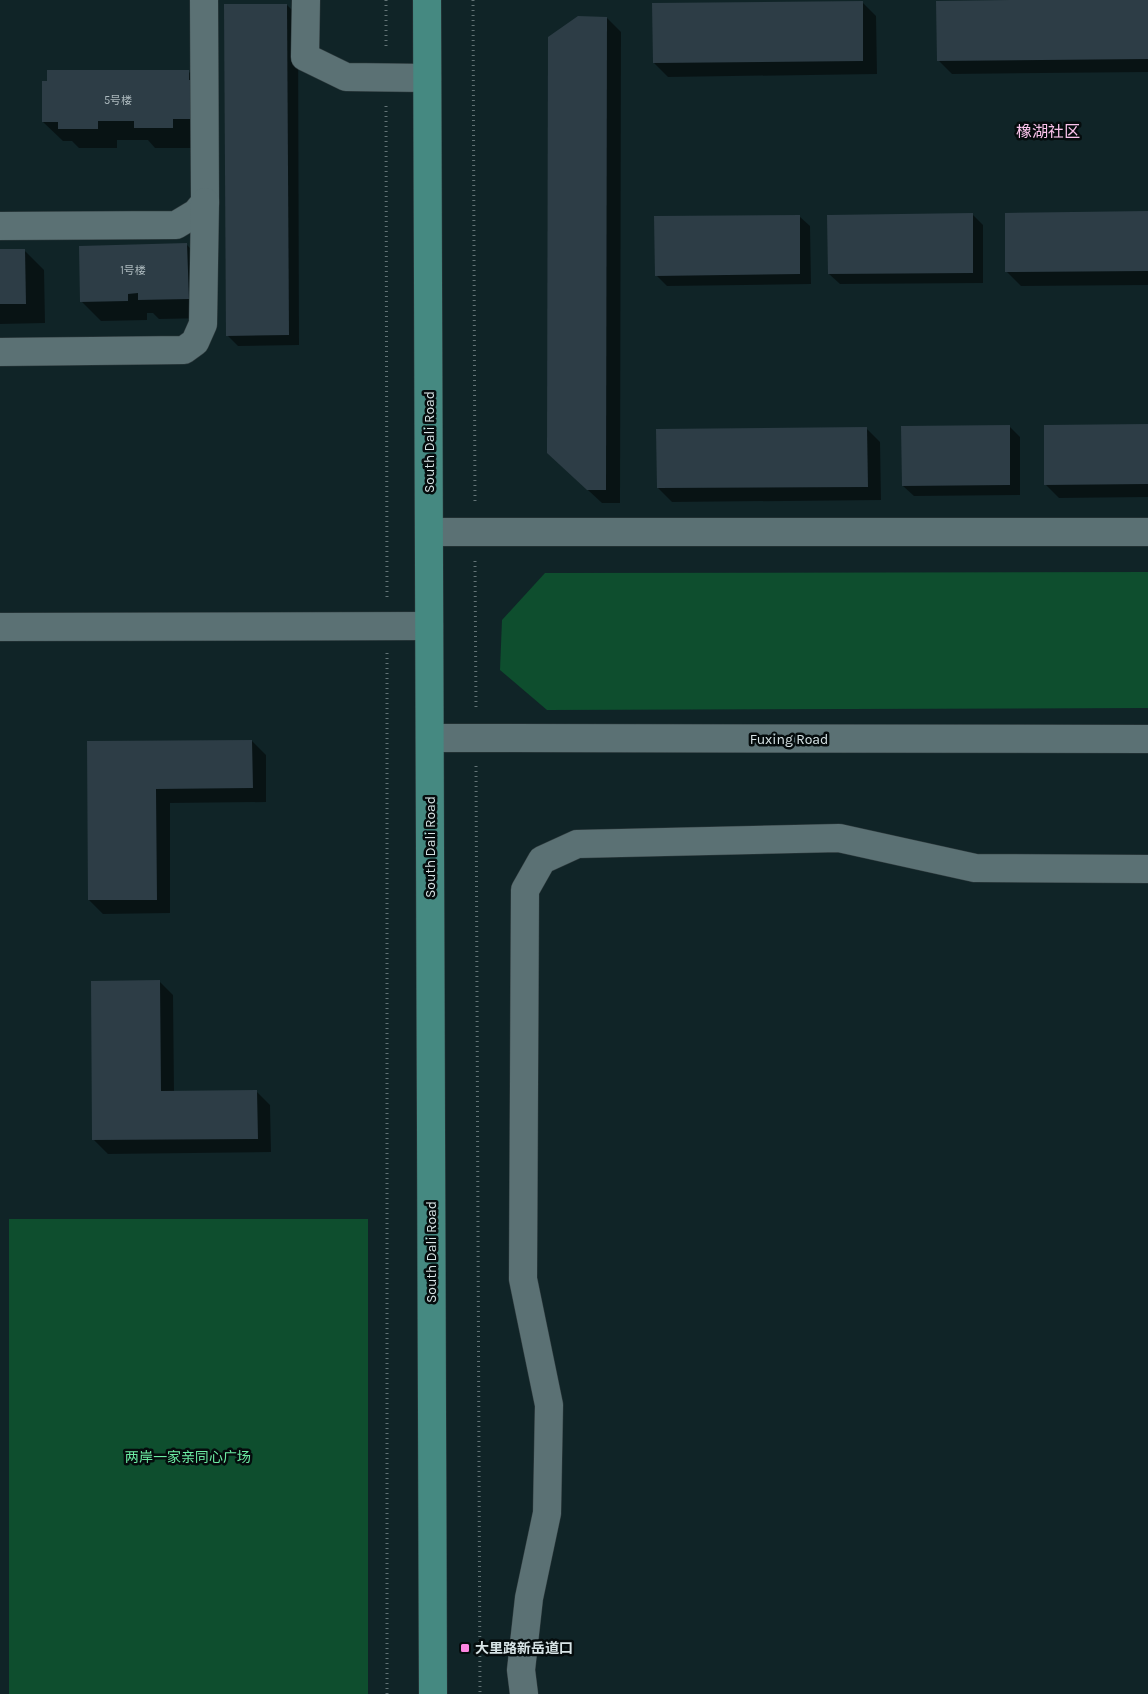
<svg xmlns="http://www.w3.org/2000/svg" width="1148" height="1694" font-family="Karla,'Noto Sans SC',sans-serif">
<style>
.green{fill:#0e4e2e}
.shadow{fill:#0007}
.building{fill:#2d3d46}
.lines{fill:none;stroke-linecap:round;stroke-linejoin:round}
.minor-casing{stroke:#303c3f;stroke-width:29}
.major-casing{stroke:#303c3f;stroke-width:29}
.path{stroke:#637376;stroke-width:3;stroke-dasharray:1 4;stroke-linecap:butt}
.minor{stroke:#5b7174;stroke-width:28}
.major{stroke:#458981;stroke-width:28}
.poi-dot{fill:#fd86e1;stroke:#050c0d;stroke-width:2}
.labels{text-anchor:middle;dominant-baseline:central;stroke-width:5;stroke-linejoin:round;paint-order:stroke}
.number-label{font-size:11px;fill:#adbabe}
.street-label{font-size:14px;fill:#d8e4e6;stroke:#050c0d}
.park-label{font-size:14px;fill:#6deda4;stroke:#050c0d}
.poi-label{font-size:14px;font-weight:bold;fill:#d8e4e6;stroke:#050c0d;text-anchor:start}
.quarter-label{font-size:16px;fill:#fac3eb;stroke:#050c0d}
</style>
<rect width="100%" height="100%" fill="#102427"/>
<g class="green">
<path d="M1148 572V708L547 710 500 670 502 620 545 573Z"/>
<rect x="9" y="1219" width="359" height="475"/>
</g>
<g class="shadow">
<path d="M1148 0V72L952 74 938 60Z"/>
<path d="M862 2 876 16 877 74 668 77 654 63Z"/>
<path d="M287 5 298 16 299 345 238 346 227 335Z"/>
<path d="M607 18 621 32 620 503H602L563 467Z"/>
<path d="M189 72 208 91 192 148H155L148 140H117V148H79L72 141H63L43 122Z"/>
<path d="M1148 213V285L1021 286 1007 272Z"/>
<path d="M972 214 983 225V283L840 284 829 274Z"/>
<path d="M799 216 810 226 811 284 667 286 656 275Z"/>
<path d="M187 245 206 264 208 318 159 319 153 313H147V320L101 321 81 301Z"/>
<path d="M0 250H24L44 270 45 323 0 324Z"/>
<path d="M1148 425V497L1059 498 1045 484Z"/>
<path d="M1009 426 1020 437V495L914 496 903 486Z"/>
<path d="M866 428 880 442 881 500 672 502 658 488Z"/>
<path d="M252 741 266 755V802L170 803V913L103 914 89 900 88 743Z"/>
<path d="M159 981 173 995 174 1092 256 1091 270 1105 271 1152 108 1154 94 1140Z"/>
</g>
<g class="building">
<path d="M1009 0H1148V59L937 61 936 1Z"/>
<path d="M863 1V61L653 63 652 3Z"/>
<path d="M224 4H287L289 335 226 336Z"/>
<path d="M578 16 607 17 606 490H587L547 453 548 37Z"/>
<path d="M47 70H189V80H194V119H173V128H134V121H98V129H58V122H42V81H47Z"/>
<path d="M1148 211V271L1005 272V213Z"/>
<path d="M973 213V273L828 274 827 215Z"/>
<path d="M800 215V274L655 276 654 216Z"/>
<path d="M187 243 189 299 138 300V293L128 294V301L80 302 79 246Z"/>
<path d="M0 249H25L26 304H0Z"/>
<path d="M1148 424V484L1044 485V425Z"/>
<path d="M1010 425V485L902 486 901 426Z"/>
<path d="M867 427 868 487 657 488 656 429Z"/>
<path d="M252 740 253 788 156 789 157 900H88L87 741Z"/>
<path d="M160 980 161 1091 257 1090 258 1139 92 1140 91 981Z"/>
</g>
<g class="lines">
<g class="minor-casing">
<g id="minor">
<path d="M306 0 305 57 346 77 427 78"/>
<path d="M0 226 176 225 196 213 205 202 204 0"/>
<path d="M0 352 184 350 195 342 203 324 205 202"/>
<path d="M430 532H1148"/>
<path d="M0 627 429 626"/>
<path d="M430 738 1148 739"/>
<path d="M524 1694 521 1670 529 1598 547 1513 549 1405 523 1279 525 890 542 860 577 844 839 838 975 868 1148 869"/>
</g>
</g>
<g class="major-casing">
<path id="major" d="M427 0 433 1694"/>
</g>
<g class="path">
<path d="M386 0V49"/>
<path d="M473 0 475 504"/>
<path d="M386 106 387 599"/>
<path d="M475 561 476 709"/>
<path d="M387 653V1694"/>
<path d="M476 766 480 1694"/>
</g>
<use href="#minor" class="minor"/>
<use href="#major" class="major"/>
</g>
<rect class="poi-dot" x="460" y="1643" width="10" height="10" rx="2.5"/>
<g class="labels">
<g class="number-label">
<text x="118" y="100">5号楼</text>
<text x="133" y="270">1号楼</text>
</g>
<g class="street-label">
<text transform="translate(429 442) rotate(-90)">South Dali Road</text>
<text x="789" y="739">Fuxing Road</text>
<text transform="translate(430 847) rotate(-90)">South Dali Road</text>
<text transform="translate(431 1252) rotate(-90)">South Dali Road</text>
</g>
<g class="park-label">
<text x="188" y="1457">两岸一家亲同心广场</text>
</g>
<g class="poi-label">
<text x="475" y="1648">大里路新岳道口</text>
</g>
<g class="quarter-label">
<text x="1048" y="131">橡湖社区</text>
</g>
</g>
</svg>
